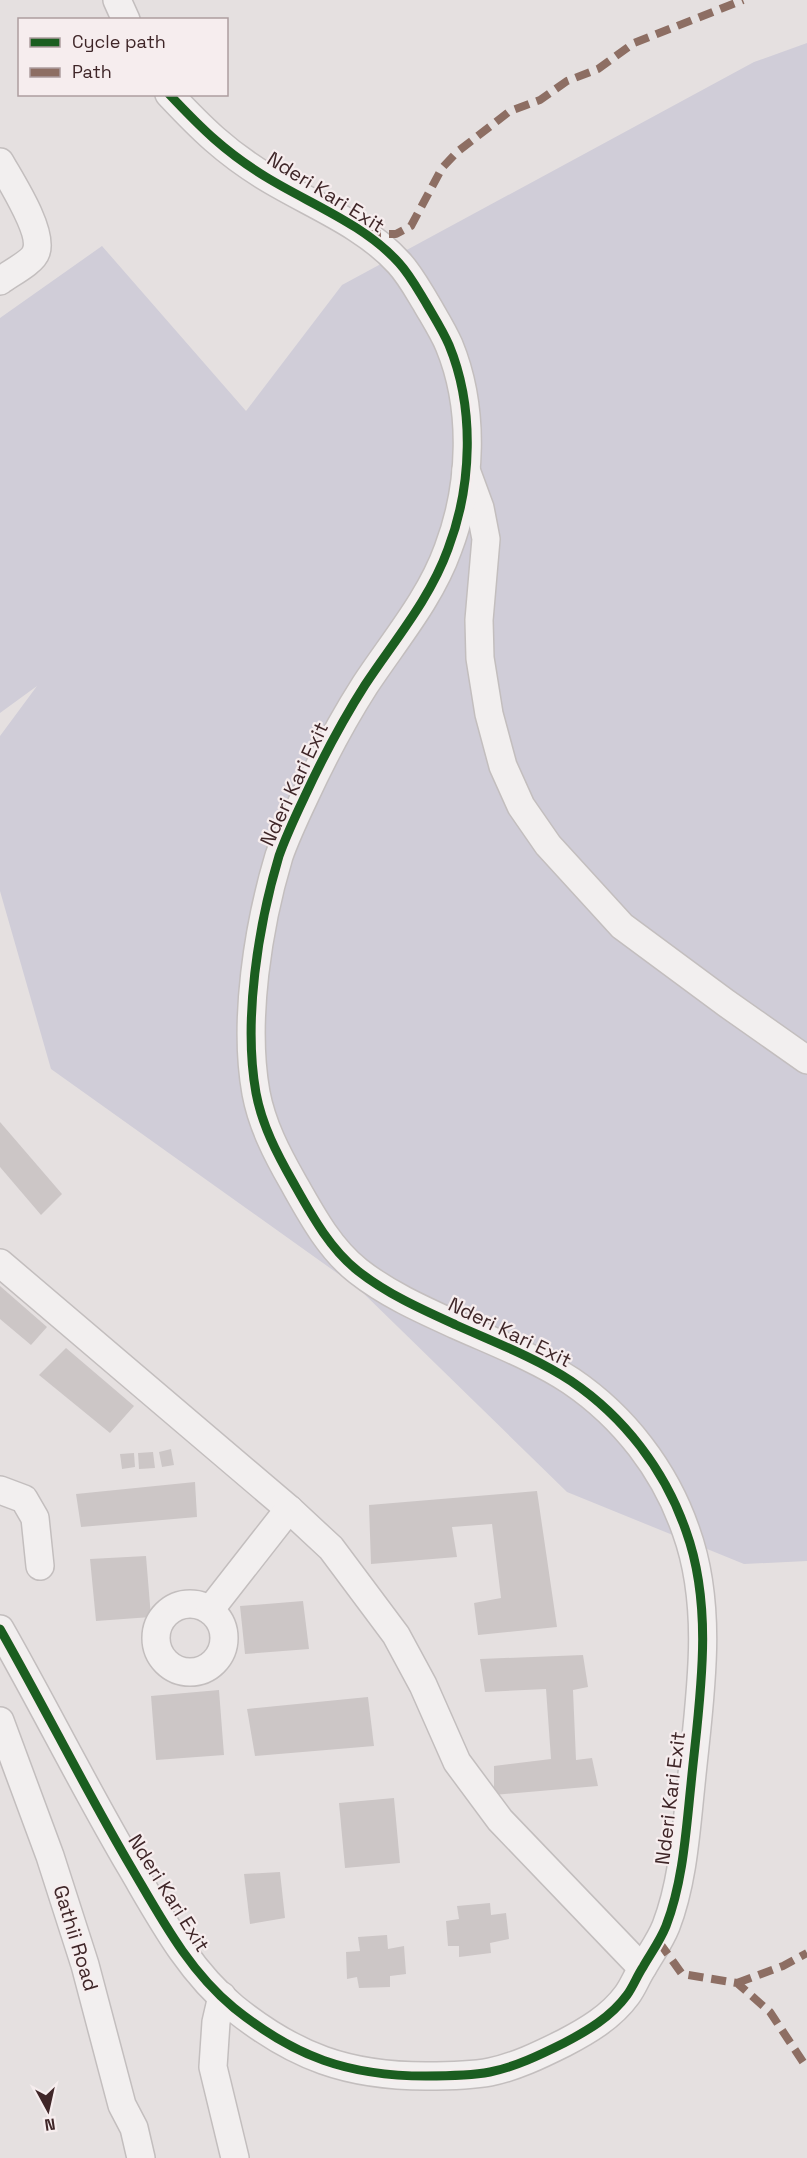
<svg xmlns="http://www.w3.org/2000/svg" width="807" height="2158" font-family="'Space Grotesk',sans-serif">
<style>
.green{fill:#d0cdd8}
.building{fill:#ccc6c6}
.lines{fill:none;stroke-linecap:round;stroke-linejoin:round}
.minor-casing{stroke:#c3bebe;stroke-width:30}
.minor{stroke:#f2efef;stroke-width:27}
.quiet{stroke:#8d6e63;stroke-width:8;stroke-dasharray:15 8;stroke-linecap:butt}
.cycleway-casing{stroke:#f6edee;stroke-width:13}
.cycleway{stroke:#1b5e20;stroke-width:9}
.labels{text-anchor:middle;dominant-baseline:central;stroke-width:4.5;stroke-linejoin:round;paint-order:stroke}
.street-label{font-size:20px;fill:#3f2628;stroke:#f6edee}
</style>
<rect width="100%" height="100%" fill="#e5e0e0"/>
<path class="green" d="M807 43V1561L744 1564 567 1492 358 1288 51 1069 0 891V736L37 686 0 713V318L102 246 246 411 342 285 754 62Z"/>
<g class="building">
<path d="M0 1122 62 1194 41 1215 0 1167Z"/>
<path d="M0 1286 47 1327 31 1345 0 1319Z"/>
<path d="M66 1348 134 1406 110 1433 39 1375Z"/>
<path d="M171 1449 174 1465 162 1467 159 1452Z"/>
<path d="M153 1452 155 1468 139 1469 138 1453Z"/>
<path d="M134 1453 135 1467 122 1469 120 1454Z"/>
<path d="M195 1482 197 1517 81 1527 76 1494Z"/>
<path d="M537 1491 557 1627 478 1635 474 1603 501 1598 492 1524 452 1527 457 1557 371 1564 369 1505Z"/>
<path d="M146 1556 151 1617 96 1621 90 1559Z"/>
<path d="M303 1601 309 1649 245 1654 240 1606Z"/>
<path d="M583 1655 588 1687 573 1690 576 1760 592 1758 598 1786 494 1795V1766L551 1759 546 1689 485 1692 480 1659Z"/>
<path d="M219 1690 224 1755 156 1760 151 1696Z"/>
<path d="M368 1697 374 1746 255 1756 247 1709Z"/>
<path d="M394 1798 400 1863 345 1868 339 1803Z"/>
<path d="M280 1872 285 1918 250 1924 244 1874Z"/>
<path d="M490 1903 491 1915 506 1913 509 1939 490 1943 491 1953 459 1957V1946H448L446 1921 459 1919 457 1906Z"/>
<path d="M387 1935 388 1949 404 1946 406 1974 390 1976V1987L359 1988 357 1977 347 1979 346 1952 360 1951 358 1937Z"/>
</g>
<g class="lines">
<g class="minor-casing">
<g id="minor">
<path d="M117 0 126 20"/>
<path d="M0 162C10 180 44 232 36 252 33 262 9 274 0 281"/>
<path d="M466 470 480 508 486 539 479 620 480 658 489 714 503 766 521 806 548 845 622 926 726 1003 807 1060"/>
<path d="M0 1263 289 1509 331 1548 396 1635 423 1685 457 1762 500 1820 642 1968"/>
<path d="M0 1490 24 1499 35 1518 40 1566"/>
<circle cx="190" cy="1638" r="34"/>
<path d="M210 1610 289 1509"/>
<path d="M0 1629C45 1708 85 1789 131 1867 161 1918 188 1970 234 2008 295 2057 348 2076 426 2076 447 2076 469 2076 490 2072 515 2067 540 2055 564 2043 587 2031 611 2017 627 1995 633 1987 637 1976 643 1967 651 1953 660 1941 666 1926 683 1882 686 1831 691 1784 699 1702 715 1611 686 1531 665 1470 624 1417 571 1381 536 1358 494 1342 456 1325 423 1310 387 1294 358 1271 329 1248 311 1214 293 1182 277 1154 262 1125 256 1093 243 1021 258 926 279 856 286 836 295 817 304 798 322 759 342 721 365 685 394 641 430 599 448 549 472 486 475 408 449 345 443 331 434 317 426 303 418 290 410 275 399 263 364 224 310 204 266 177 225 152 201 128 169 94"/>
<path d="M0 1721 50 1856 85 1965 122 2105 134 2128 141 2158"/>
<path d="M222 1996 216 2022 213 2067 235 2158"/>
</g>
</g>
<use href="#minor" class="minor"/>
<g class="quiet">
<path d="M366 234H396L411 226 442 168 457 152 510 111 540 100 567 81 598 69 634 43 743 0"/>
<path d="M659 1942 682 1974 737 1983 770 2012 807 2068"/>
<path d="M737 1983 783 1966 807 1953"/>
</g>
<g class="cycleway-casing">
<path id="cycleway" d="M0 1629C45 1708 85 1789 131 1867 161 1918 188 1970 234 2008 295 2057 348 2076 426 2076 447 2076 469 2076 490 2072 515 2067 540 2055 564 2043 587 2031 611 2017 627 1995 633 1987 637 1976 643 1967 651 1953 660 1941 666 1926 683 1882 686 1831 691 1784 699 1702 715 1611 686 1531 665 1470 624 1417 571 1381 536 1358 494 1342 456 1325 423 1310 387 1294 358 1271 329 1248 311 1214 293 1182 277 1154 262 1125 256 1093 243 1021 258 926 279 856 286 836 295 817 304 798 322 759 342 721 365 685 394 641 430 599 448 549 472 486 475 408 449 345 443 331 434 317 426 303 418 290 410 275 399 263 364 224 310 204 266 177 225 152 201 128 169 94"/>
</g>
<use href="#cycleway" class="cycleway"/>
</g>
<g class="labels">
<g class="street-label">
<text transform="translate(326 192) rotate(32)">Nderi Kari Exit</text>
<text transform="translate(294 784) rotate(-65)">Nderi Kari Exit</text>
<text transform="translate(510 1332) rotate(26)">Nderi Kari Exit</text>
<text transform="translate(670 1798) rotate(-83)">Nderi Kari Exit</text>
<text transform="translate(169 1893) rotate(58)">Nderi Kari Exit</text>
<text transform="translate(76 1938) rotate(73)">Gathii Road</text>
</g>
</g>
<rect x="18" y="18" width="210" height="78" fill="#f6edee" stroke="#ad9d9f" stroke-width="1.5"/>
<rect x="30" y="38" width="30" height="9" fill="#1b5e20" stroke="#ad9d9f" stroke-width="1.5"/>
<text x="72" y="48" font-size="18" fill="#3f2628">Cycle path</text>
<rect x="30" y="68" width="30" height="9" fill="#8d6e63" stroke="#ad9d9f" stroke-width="1.5"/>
<text x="72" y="78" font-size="18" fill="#3f2628">Path</text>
<g transform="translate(48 2110) rotate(172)" stroke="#f6edee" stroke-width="4.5" paint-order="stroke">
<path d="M0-4.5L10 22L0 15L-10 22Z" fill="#3f2628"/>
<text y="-9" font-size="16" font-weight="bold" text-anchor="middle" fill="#3f2628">N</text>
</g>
</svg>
